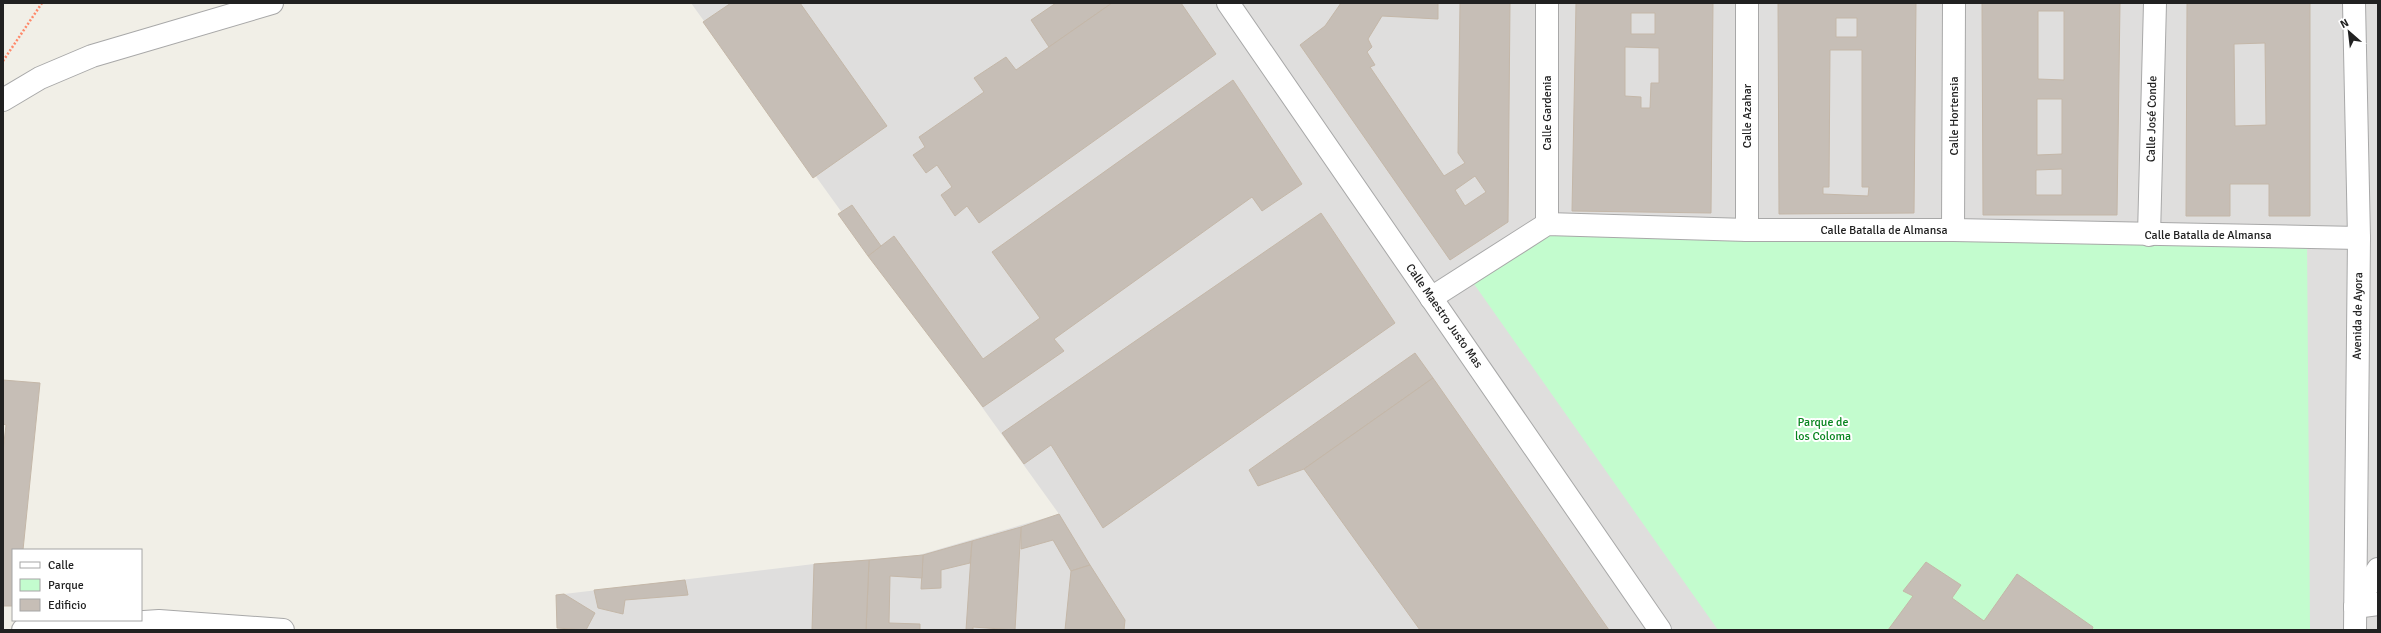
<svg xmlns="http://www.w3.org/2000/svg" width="2381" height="633" font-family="Signika,sans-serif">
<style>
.residential{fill:#dfdedd}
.park{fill:#c3fcce}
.building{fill:#c6beb6;stroke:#c4b7a8;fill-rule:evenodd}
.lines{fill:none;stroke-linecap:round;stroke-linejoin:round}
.minor-casing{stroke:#a8a8a8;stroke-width:24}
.path{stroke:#ff896a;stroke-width:2.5;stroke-dasharray:2 2;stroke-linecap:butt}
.minor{stroke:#fff;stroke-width:22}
.labels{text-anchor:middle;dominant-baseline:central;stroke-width:4;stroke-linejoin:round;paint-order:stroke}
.street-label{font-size:12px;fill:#212121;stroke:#fff}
.park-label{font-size:12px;fill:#08851f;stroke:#fff}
</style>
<rect width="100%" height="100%" fill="#f1efe7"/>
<path class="residential" d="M691 3H2378V630H565L557 628 556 595 814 564 919 555 1059 514Z"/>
<path class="park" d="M1547 224 2307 235 2310 630H1718L1467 274Z"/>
<g class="building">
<path d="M731 3H800L887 126 813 178 703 22Z"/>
<path d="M1056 3H1112L1049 47 1031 20Z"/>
<path d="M1112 3H1181L1216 54 979 223 967 206 955 216 941 195 952 187 937 165 926 173 913 155 925 147 919 137 984 92 974 78 1006 57 1016 70Z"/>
<path d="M1341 3H1438V19L1382 16 1368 39 1372 47 1367 52 1375 65 1370 67 1444 176 1465 163 1458 153 1460 3H1510L1508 222 1450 260 1300 45 1325 26ZM1475 176 1486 192 1465 206 1455 190Z"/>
<path d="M1576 3H1713L1711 213 1572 211ZM1631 13H1655V34H1631ZM1625 47 1659 48V83H1651L1650 108H1641V97L1625 96Z"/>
<path d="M1778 3H1916L1914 213 1779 214ZM1836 18H1857V37H1836ZM1830 50H1862V187H1869L1868 196 1823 194V187H1829Z"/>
<path d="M1982 3H2120L2117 215H1983ZM2038 11H2064V80L2038 79ZM2037 99H2062V154L2037 155ZM2062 169V195H2036V170Z"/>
<path d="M2187 3H2310V216H2269V184H2230V216H2186ZM2265 43 2266 125 2235 126 2234 44Z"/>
<path d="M1233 80 1302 184 1262 211 1252 197 1054 339 1064 351 983 407 868 256 894 236 983 359 1040 318 992 252Z"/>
<path d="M852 205 881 246 868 256 838 214Z"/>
<path d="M1321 213 1395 323 1103 528 1051 445 1024 464 1002 433Z"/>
<path d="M1415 353 1433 378 1304 469 1258 486 1249 470Z"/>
<path d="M1433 378 1609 630H1420L1304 469Z"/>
<path d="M3 380 40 383 23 550H13V606H3V451L6 425 3 424Z"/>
<path d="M1059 514 1090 565 1071 571 1053 540 1021 549V527Z"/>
<path d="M1021 527 1015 630 973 627V630H966L972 541Z"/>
<path d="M972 541 970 563 941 570V588L921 589 923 555Z"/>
<path d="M923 555 922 578 890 576 889 623 920 624V630H866L869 560Z"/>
<path d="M869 560 866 630H812L814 564Z"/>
<path d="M1926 562 1961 585 1952 598 1984 621 2017 574 2093 627 2092 630H1888L1913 596 1903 591Z"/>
<path d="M1090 565 1125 620 1124 630H1065L1071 571Z"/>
<path d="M685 580 688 595 625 600 623 614 598 608 594 590Z"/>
<path d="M564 594 595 613 586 630 557 628 556 595Z"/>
</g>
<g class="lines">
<g class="minor-casing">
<g id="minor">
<path d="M1228 3 1660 630"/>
<path d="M1547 3V224"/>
<path d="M2354 3 2359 238 2355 630"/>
<path d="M3 100 40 78 92 56 272 3"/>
<path d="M1747 230V3"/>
<path d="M1953 230 1954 3"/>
<path d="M2149 235 2155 3"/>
<path d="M1431 298 1547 224 1747 230H1953L2359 238"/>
<path d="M2355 607 2378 569"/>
<path d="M2355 607 2378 604"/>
<path d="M23 630 159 621 283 630"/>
</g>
</g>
<path class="path" d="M3 61 42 3"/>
<use href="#minor" class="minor"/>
</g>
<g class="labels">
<g class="street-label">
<text transform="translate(1547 113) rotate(-90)">Calle Gardenia</text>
<text transform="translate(1747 116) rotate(-90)">Calle Azahar</text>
<text transform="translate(1954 116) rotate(-90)">Calle Hortensia</text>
<text transform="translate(2152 119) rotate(-89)">Calle José Conde</text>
<text x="1884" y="230">Calle Batalla de Almansa</text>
<text x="2208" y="235">Calle Batalla de Almansa</text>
<text transform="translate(1444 316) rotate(55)">Calle Maestro Justo Mas</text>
<text transform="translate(2358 316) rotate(-89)">Avenida de Ayora</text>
</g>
<g class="park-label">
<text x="1823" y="422">Parque de<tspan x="1823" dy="14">los Coloma</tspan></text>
</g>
</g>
<rect width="2381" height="633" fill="none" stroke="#212121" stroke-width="8"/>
<rect x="12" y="549" width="130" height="72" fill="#ffffff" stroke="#a6a6a6"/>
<rect x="20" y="562" width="20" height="6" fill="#ffffff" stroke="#a6a6a6"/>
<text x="48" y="569" font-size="12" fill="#212121">Calle</text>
<rect x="20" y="579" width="20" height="12" fill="#c3fcce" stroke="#a6a6a6"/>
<text x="48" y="589" font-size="12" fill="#212121">Parque</text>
<rect x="20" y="599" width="20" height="12" fill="#c6beb6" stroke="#a6a6a6"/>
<text x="48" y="609" font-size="12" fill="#212121">Edificio</text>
<g transform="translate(2349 32) rotate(332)" stroke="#ffffff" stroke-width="3" paint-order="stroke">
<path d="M0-3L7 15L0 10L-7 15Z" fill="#212121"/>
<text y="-6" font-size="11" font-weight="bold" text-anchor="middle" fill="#212121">N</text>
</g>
</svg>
